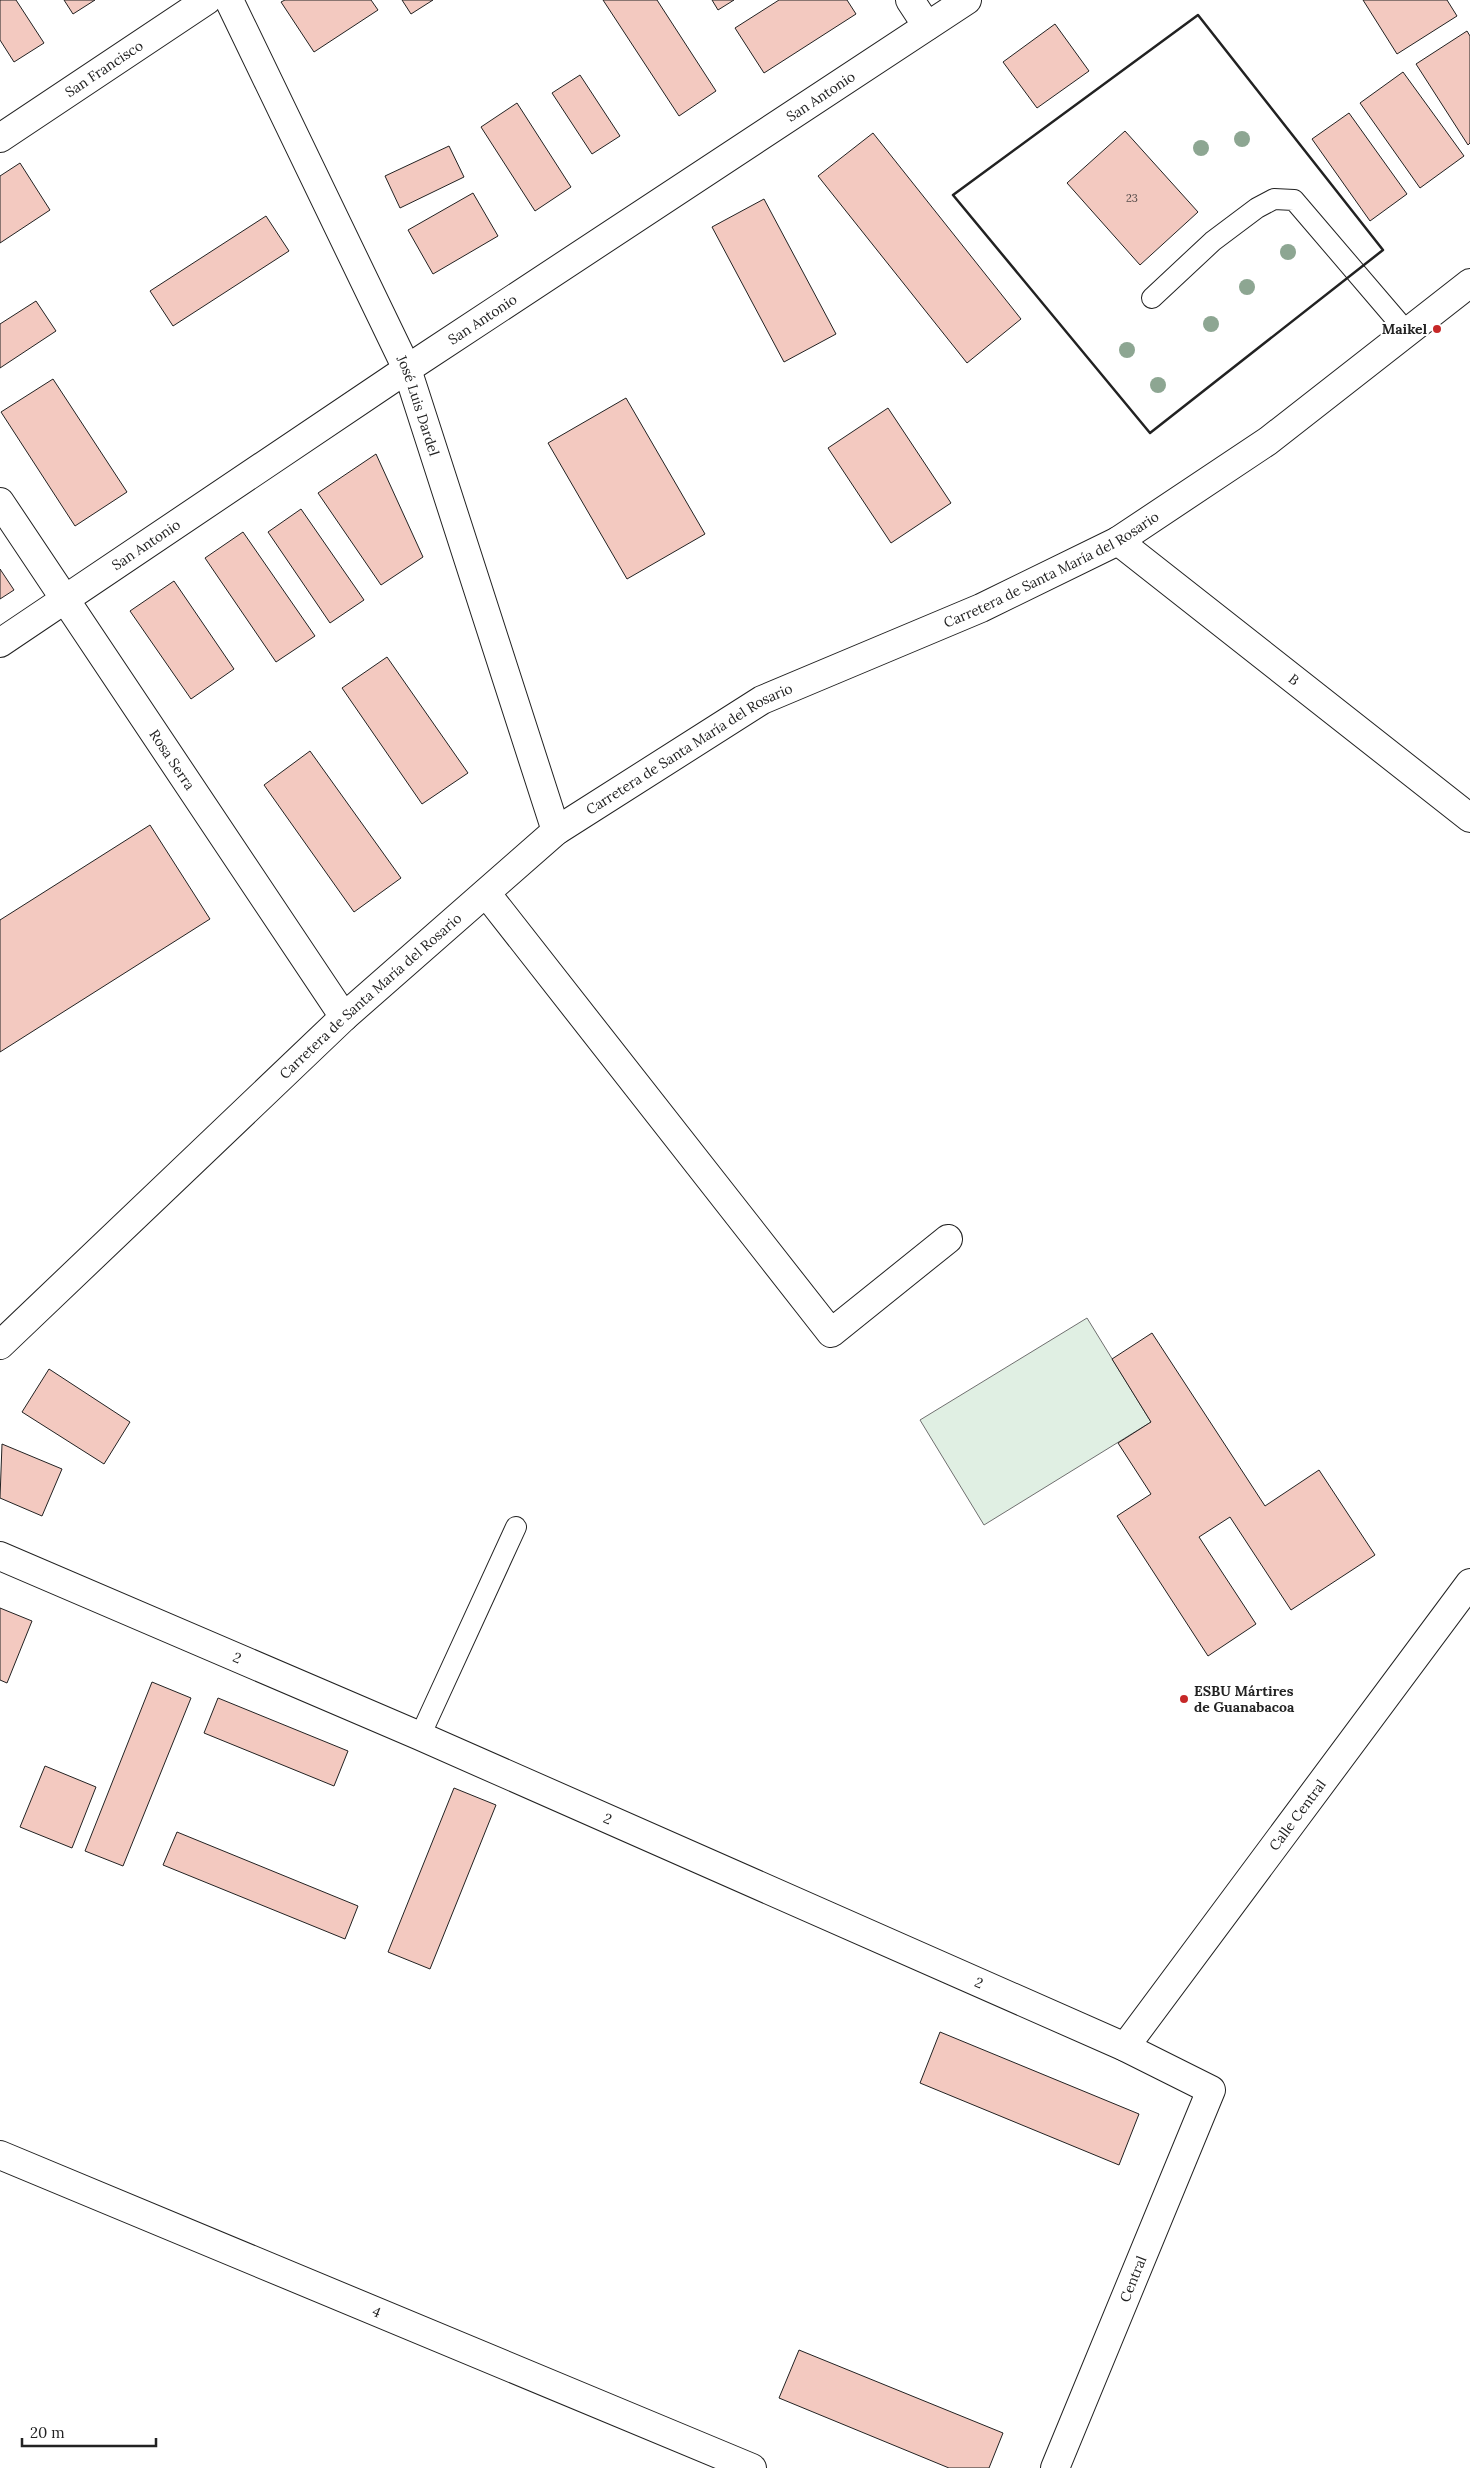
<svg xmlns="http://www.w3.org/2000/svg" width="1470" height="2468" font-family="Lora,serif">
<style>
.green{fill:#e0efe3;stroke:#6f6f6f}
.building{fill:#f3c9c0;stroke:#222}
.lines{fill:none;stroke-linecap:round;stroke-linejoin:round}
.lane-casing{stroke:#222;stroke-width:22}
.street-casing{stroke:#222;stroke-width:30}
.secondary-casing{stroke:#222;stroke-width:30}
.lane{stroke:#fff;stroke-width:20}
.street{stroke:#fff;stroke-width:28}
.secondary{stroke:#fff;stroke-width:28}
.wall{stroke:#222;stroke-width:2.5}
.tree{fill:#8da692}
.poi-dot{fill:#c62828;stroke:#fff;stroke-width:2}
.labels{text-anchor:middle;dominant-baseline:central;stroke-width:4;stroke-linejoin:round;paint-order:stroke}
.number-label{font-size:11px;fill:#564c4a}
.street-label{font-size:14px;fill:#222;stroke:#fff}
.poi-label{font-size:14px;font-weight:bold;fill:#222;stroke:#fff;text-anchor:end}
</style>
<rect width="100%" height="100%" fill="#fff"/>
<path class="green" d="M1087 1318 1151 1422 984 1525 920 1420Z"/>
<g class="building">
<path d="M0 0H16L44 43 14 62 0 40Z"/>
<path d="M64 0H95L73 14Z"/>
<path d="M285 0H371L378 10 314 52 281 2Z"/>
<path d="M402 0H433L411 14Z"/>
<path d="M603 0H657L716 91 679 116Z"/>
<path d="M712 0H734L718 10Z"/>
<path d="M779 0H847L856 14 764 73 735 28Z"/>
<path d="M1363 0H1447L1457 16 1397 54Z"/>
<path d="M1055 24 1089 71 1037 108 1003 62Z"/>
<path d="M1467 31 1470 36V143L1468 145 1416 64Z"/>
<path d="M1403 72 1464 156 1420 188 1360 103Z"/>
<path d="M580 75 620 136 592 154 552 93Z"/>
<path d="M517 103 571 187 535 211 481 127Z"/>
<path d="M1349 113 1407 194 1370 221 1312 139Z"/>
<path d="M1125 131 1198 212 1140 265 1067 183Z"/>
<path d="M873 133 1021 319 967 363 818 176Z"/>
<path d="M449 146 464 177 400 208 385 176Z"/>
<path d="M20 163 50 210 0 243V176Z"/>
<path d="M473 193 498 236 433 274 408 230Z"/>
<path d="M764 199 836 334 784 362 712 227Z"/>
<path d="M266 216 289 251 173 326 150 291Z"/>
<path d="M36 301 56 331 0 368V324Z"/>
<path d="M53 379 127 492 75 526 1 412Z"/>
<path d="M626 398 705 534 627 579 548 443Z"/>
<path d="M888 408 951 503 891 543 828 448Z"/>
<path d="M376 454 423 557 381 585 318 493Z"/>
<path d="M301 509 364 600 330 623 268 532Z"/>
<path d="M243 532 315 636 276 662 205 558Z"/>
<path d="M0 569 14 590 0 599Z"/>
<path d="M174 581 234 669 191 699 130 611Z"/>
<path d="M387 657 468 773 422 804 342 688Z"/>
<path d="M310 751 401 878 354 912 264 785Z"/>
<path d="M150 825 210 919 0 1052V920Z"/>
<path d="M1152 1333 1265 1506 1319 1470 1375 1555 1291 1610 1230 1517 1199 1537 1256 1624 1208 1656 1117 1516 1151 1494 1118 1443 1151 1422 1112 1359Z"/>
<path d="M49 1369 130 1422 104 1464 22 1412Z"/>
<path d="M2 1444 62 1469 42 1516 0 1498Z"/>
<path d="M0 1608 32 1621 7 1683 0 1680Z"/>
<path d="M152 1682 191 1698 123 1866 85 1851Z"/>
<path d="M218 1698 348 1751 334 1786 204 1733Z"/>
<path d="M45 1766 96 1787 72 1848 20 1827Z"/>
<path d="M454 1788 496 1805 430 1969 388 1952Z"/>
<path d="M177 1832 358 1906 345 1939 163 1865Z"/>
<path d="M940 2032 1139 2114 1119 2165 920 2083Z"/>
<path d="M799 2350 1003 2433 989 2468H949L779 2398Z"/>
</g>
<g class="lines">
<g class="lane-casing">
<g id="lane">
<path d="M1152 298 1213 241 1257 208 1274 199 1294 200 1406 331"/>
<path d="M420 1736 516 1527"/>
</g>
</g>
<g class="street-casing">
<g id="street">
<path id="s1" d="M229 0 407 369 556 831"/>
<path d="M910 0 927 26"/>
<path id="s2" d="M0 138 207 0"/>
<path id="s3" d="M1118 541 1470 818"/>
<path id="s4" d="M0 643 407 369 967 0"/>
<path d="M486 893 831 1333 948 1239"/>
<path id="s5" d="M0 1556 420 1736 1125 2047 1211 2090 1055 2468"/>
<path id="s6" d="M1125 2047 1470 1583"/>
<path id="s7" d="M0 2155 752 2468"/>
</g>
</g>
<g class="secondary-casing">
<g id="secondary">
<path id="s8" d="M0 502 344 1017"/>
<path id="s9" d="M0 1345 344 1017 556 831 762 700 981 608 1118 541 1268 441 1470 283"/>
</g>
</g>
<use href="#lane" class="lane"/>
<use href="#street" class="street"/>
<use href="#secondary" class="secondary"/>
<path class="wall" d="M1198 15 1383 250 1150 433 953 195Z"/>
</g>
<g class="tree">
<circle cx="1242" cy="139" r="8"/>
<circle cx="1201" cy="148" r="8"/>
<circle cx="1288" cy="252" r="8"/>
<circle cx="1247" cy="287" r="8"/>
<circle cx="1211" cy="324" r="8"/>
<circle cx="1127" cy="350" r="8"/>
<circle cx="1158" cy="385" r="8"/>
</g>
<g class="poi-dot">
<circle cx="1437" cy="329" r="5"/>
<circle cx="1184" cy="1699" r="5"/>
</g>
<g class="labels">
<g class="number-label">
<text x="1132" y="198">23</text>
</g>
<g class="street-label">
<text stroke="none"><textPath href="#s2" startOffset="125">San Francisco</textPath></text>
<text stroke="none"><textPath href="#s4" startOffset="986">San Antonio</textPath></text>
<text stroke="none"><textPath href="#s4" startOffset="581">San Antonio</textPath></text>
<text stroke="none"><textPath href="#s1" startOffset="448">José Luis Dardel</textPath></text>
<text stroke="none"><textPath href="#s4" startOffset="176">San Antonio</textPath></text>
<text stroke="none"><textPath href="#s9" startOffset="1319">Carretera de Santa María del Rosario</textPath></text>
<text stroke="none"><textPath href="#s3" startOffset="224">B</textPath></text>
<text stroke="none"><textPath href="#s9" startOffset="914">Carretera de Santa María del Rosario</textPath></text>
<text stroke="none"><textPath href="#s8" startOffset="310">Rosa Serra</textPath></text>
<text stroke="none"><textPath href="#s9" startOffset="509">Carretera de Santa María del Rosario</textPath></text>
<text stroke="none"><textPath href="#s5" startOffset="258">2</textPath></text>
<text stroke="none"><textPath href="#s6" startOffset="289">Calle Central</textPath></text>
<text stroke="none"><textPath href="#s5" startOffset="662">2</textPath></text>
<text stroke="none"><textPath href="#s5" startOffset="1068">2</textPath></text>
<text transform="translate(1133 2279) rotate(-68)">Central</text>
<text stroke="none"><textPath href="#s7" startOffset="408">4</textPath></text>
</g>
<g class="poi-label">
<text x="1427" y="329">Maikel</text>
<text x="1194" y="1691" text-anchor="start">ESBU Mártires<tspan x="1194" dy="16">de Guanabacoa</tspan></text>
</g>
</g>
<path d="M22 2438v8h134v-8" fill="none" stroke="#222222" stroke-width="2.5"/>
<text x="30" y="2438" font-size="15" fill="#222222" stroke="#ffffff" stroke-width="4" paint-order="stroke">20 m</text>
</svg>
